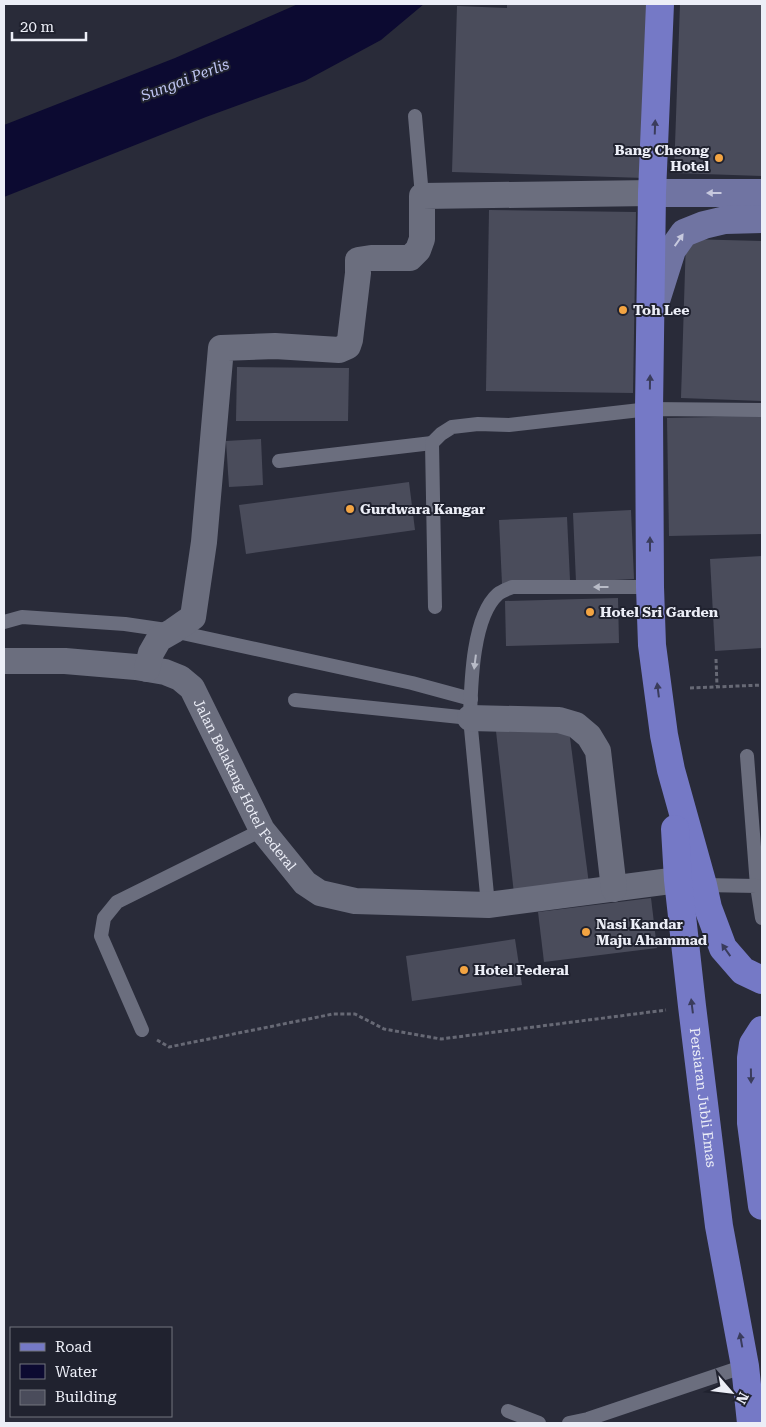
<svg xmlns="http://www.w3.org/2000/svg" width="766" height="1427" font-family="'Roboto Serif',serif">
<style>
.water{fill:#0c0a31}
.building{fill:#4a4c5b}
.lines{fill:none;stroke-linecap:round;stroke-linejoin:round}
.path{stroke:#676975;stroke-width:3;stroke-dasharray:4 2.5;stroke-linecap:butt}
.lane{stroke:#6b6e7e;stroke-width:14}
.street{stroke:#6b6e7e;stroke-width:26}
.secondary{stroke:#7074a2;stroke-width:28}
.primary{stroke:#7579c6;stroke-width:28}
.oneway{fill:#3a3c5c}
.oneway2{fill:#c7c9de}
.oneway3{fill:#b8bbc7}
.poi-dot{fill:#f3a442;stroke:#20222f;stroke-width:2}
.labels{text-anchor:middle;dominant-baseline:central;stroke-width:4;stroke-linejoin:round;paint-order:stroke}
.poi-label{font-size:14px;font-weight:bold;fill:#eceef7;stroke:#20222f;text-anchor:start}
.street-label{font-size:14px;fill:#eceef7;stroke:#20222f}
.water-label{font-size:15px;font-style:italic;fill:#bfc5f2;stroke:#20222f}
</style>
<rect width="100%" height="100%" fill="#292b39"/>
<path class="water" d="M298 4H424L381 40 305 81 206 117 4 197V125L175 58Z"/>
<g class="building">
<path d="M507 4H651L645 178 452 172 457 6 507 8Z"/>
<path d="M680 4H762V176L674 173Z"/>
<path d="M489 210 636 212 633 393 486 391Z"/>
<path d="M686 239 762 241V401L681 398Z"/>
<path d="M237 367 349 368 348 421H236Z"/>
<path d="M762 416V534L669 536 667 418Z"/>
<path d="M261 439 263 485 229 487 226 441Z"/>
<path d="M409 482 415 530 246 554 239 505Z"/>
<path d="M631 510 634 579 576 582 573 513Z"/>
<path d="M567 517 570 580 502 584 499 520Z"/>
<path d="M762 556V648L715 651 710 559Z"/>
<path d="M618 598 619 643 506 646 505 601Z"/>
<path d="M495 722 569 730 589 884 514 894Z"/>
<path d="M651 898 657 948 544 962 538 912Z"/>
<path d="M515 939 522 985 412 1001 406 956Z"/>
</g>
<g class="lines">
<g class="path">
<path d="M716 659 717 686"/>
<path d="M690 688 762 685"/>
<path d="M157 1040 169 1047 333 1014H355L384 1029 441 1039 666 1010"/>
</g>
<g class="lane">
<path d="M415 116 422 196"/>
<path d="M279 461 432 443"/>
<path d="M435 607 432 443 441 434 452 427 478 424 509 425 649 409 762 410"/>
<path d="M4 622 22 617 125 624 173 631 412 683 471 699"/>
<path d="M295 700 470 718"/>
<path d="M747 756 757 886"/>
<path d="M703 885 757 886 762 918"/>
<path d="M488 905 470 718C471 685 472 617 498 594 502 591 508 589 512 587H650"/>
<path d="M142 1030 101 936 104 918 117 902 262 830"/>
<path d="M508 1411 539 1423"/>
<path d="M569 1423 588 1419 745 1366"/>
</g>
<g class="street">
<path id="s1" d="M4 661H65L136 667 165 672 180 678 192 688 262 830 305 883 320 893 355 901 488 905 678 880"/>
<path d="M147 669 151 653 159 639 173 631 193 617 204 542 221 348 275 346 339 350 348 346 350 340 358 273V260L371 258H410L418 250 422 239V196L652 193"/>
<path d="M470 718 559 720 576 725 589 736 598 751 614 889"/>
</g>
<g class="secondary">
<path d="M652 193H762"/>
<path d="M654 307 672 250 684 233 704 225 725 220 762 219"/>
</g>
<g class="primary">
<path d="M660 4 652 193 649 409 650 587 652 645 664 735 671 770 703 885 708 908 723 948 743 971 762 980"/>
<path id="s2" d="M675 829 678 880 692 1006 719 1226 745 1366 751 1423"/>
<path d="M762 1030 753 1044 751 1058V1123L762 1206"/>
</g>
</g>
<defs><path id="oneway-solid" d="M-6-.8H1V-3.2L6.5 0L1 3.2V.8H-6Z" transform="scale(1.25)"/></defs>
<g class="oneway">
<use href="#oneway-solid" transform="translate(655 127) rotate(-88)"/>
<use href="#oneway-solid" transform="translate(650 382) rotate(-89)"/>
<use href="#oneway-solid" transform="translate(650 544) rotate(-90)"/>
<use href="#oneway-solid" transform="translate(658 690) rotate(-97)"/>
<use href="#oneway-solid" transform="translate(726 950) rotate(-125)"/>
<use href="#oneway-solid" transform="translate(692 1006) rotate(-97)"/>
<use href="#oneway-solid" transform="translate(751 1076) rotate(89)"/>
<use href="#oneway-solid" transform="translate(741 1340) rotate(-100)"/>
</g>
<g class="oneway2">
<use href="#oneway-solid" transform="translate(714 193) rotate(180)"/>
<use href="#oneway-solid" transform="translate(679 240) rotate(-55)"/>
</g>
<g class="oneway3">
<use href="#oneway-solid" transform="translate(601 587) rotate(180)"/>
<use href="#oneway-solid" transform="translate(475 662) rotate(97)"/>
</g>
<g class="poi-dot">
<circle cx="719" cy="158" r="5"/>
<circle cx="623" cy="310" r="5"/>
<circle cx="350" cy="509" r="5"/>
<circle cx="590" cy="612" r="5"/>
<circle cx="586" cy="932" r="5"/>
<circle cx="464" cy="970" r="5"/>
</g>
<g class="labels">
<g class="poi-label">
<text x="709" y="150" text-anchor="end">Bang Cheong<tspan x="709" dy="16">Hotel</tspan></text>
<text x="633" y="310">Toh Lee</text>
<text x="360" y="509">Gurdwara Kangar</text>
<text x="600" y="612">Hotel Sri Garden</text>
<text x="596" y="924">Nasi Kandar<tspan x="596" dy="16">Maju Ahammad</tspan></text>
<text x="474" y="970">Hotel Federal</text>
</g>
<g class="street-label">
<text stroke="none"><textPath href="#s1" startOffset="304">Jalan Belakang Hotel Federal</textPath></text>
<text stroke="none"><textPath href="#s2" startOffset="270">Persiaran Jubli Emas</textPath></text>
</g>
<g class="water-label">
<text transform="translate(185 80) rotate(-21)">Sungai Perlis</text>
</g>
</g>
<rect width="766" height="1427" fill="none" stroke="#eceef7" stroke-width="10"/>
<rect x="10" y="1327" width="162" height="90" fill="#20222f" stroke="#72747f"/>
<rect x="20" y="1343" width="25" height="8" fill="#7579c6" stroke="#72747f"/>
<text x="55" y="1352" font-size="15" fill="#eceef7">Road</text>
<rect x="20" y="1364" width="25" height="15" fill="#0c0a31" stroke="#72747f"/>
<text x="55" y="1377" font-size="15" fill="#eceef7">Water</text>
<rect x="20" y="1390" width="25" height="15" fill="#4a4c5b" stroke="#72747f"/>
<text x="55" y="1402" font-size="15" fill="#eceef7">Building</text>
<g transform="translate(731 1392) rotate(118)" stroke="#20222f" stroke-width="4" paint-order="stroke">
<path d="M0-4L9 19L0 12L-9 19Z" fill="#eceef7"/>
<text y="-8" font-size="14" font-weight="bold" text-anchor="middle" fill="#eceef7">N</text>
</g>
<path d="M12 32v8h74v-8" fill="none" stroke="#eceef7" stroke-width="2.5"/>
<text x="20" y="32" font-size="15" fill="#eceef7" stroke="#20222f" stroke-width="4" paint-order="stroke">20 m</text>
</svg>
